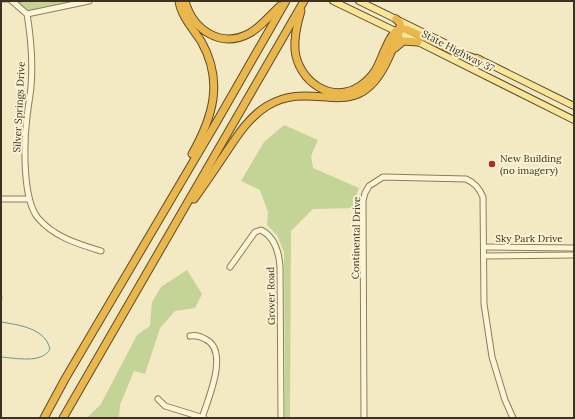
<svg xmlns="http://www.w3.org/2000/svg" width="575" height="419" font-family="Lora,serif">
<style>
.green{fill:#c4d396}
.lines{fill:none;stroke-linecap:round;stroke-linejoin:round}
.stream{stroke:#6b9590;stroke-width:1}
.minor-casing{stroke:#907c58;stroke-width:7}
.major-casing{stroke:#5d492c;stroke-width:8}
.highway-casing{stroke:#5d492c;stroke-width:9}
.minor{stroke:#fcf6d8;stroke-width:5}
.major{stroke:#f9e698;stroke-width:6}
.highway{stroke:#eab74c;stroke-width:7}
.poi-dot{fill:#a62f21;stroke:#f9f3d4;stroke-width:1.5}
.labels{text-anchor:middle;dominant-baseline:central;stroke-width:4;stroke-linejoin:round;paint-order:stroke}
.street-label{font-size:10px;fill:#3e311d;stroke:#f9f3d4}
.poi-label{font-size:10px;fill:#3e311d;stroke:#f9f3d4;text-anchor:start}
</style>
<rect width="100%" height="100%" fill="#f3eac3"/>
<g class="green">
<path d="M14 1H71V3L28 11 24 10Z"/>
<path d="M284 125 318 140 311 156 313 168 359 188 356 196V208L313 209 291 231 290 418H285L284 252 277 235 267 225 268 212 260 190 241 181 264 142Z"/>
<path d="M187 270 202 294 195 308 175 311 160 328 145 374 134 371 120 405 119 418H87L101 404 137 335 150 326 152 302 161 287Z"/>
</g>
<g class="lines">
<g class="stream">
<path d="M1 2H10"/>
<path d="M18 2 29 1"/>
<path d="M1 295 2 297 1 302"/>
<path d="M1 322C19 325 45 328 50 349 42 364 16 358 1 357"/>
</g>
<g class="minor-casing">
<g id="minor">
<path d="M12 1 27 14C31 38 33 63 31 87 30 97 28 107 27 117 24 140 22 199 38 218 54 237 78 244 101 251"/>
<path d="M27 14 89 1"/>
<path d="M1 199H29"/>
<path d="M484 247 574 248"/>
<path d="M484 256 574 255"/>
<path d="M230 267 255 232 261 230C275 237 279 252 280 267L281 418"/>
<path d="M190 336C195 335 200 336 205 339 230 350 208 399 202 418"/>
<path d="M158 399 165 406 204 418"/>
<path d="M364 418 363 201 365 193 369 186 383 177 466 179C475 183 479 188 483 197L484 304 492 357 505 400 513 418"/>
</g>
</g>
<g class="major-casing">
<g id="major">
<path d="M333 1 418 42 574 120"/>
<path d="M359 1 449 45"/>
<path d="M477 58 574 106"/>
</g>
</g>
<g class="highway-casing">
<g id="highway">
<path d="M179 1C181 16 193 29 201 41 224 81 213 117 192 154"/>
<path d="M185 1C193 30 221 49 250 33 262 26 270 15 280 6"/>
<path d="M301 11C297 24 294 37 295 50 298 81 332 105 360 86 366 82 371 77 375 71 381 62 389 33 399 29 402 28 405 29 408 30L461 54 480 60"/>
<path d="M395 48 403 41 418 42"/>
<path d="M194 199C205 184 215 169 225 154 237 136 249 117 267 106 316 76 357 130 389 57 393 47 402 34 400 23L396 19"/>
<path d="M44 418 65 379 216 123 286 1"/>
<path d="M63 418 304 1"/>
</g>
</g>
<use href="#minor" class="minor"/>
<use href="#major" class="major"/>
<use href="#highway" class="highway"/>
</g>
<circle class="poi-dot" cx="492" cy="164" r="4"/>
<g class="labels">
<g class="street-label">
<text transform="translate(458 51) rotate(27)">State Highway 37</text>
<text transform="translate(19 107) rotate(-87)">Silver Springs Drive</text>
<text transform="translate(356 238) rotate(-89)">Continental Drive</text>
<text x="529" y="238">Sky Park Drive</text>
<text transform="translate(271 296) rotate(-91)">Grover Road</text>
</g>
<g class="poi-label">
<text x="500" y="158">New Building<tspan x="500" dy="12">(no imagery)</tspan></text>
</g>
</g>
<rect width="575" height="419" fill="none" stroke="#3e311d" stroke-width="4"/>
</svg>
